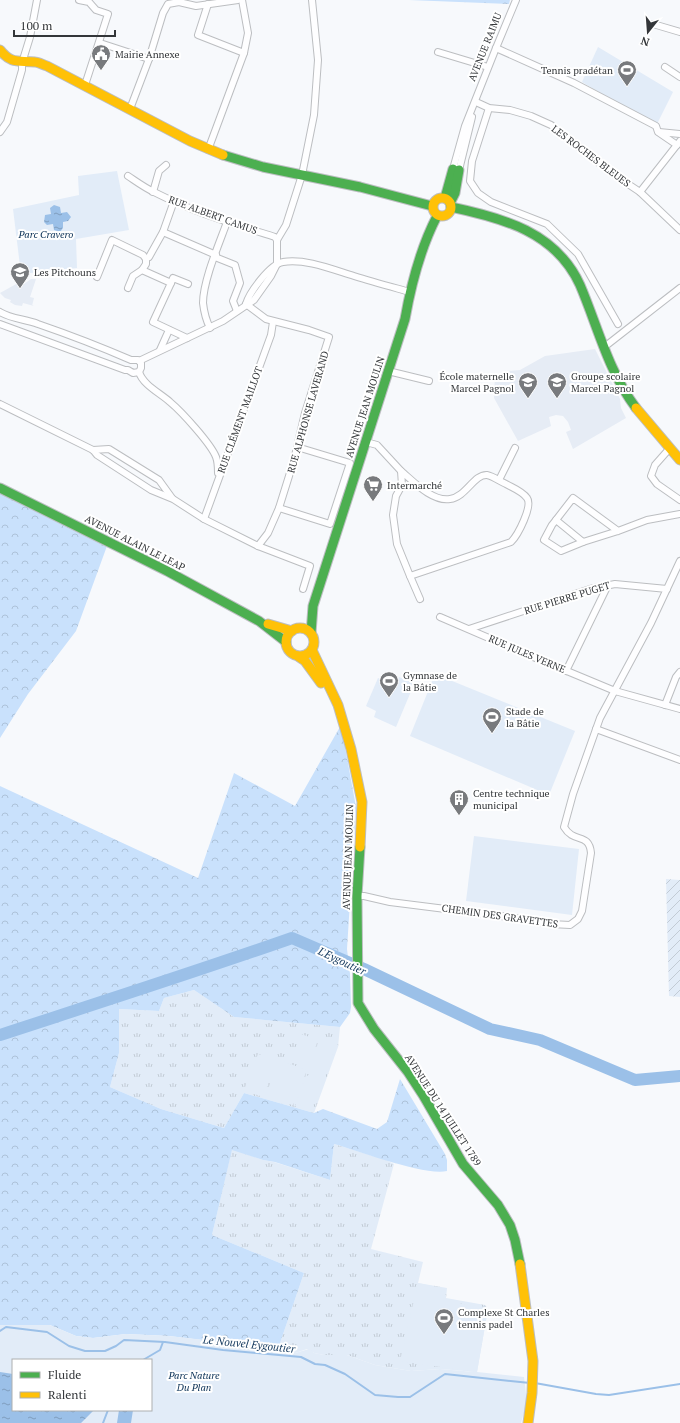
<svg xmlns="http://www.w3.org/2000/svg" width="680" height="1423" font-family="'PT Serif',serif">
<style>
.built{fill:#e6ecf5}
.grass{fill:url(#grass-tufts)}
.forest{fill:url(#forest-crowns)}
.park{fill:#e2ecf8;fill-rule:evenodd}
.garden{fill:url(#garden-furrows)}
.water{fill:url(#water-ripples)}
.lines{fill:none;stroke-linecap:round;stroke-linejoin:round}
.stream{stroke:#9bc0e8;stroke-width:2}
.river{stroke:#9bc0e8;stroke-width:12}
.street-casing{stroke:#bcbec1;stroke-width:8}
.fast-casing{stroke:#bcbec1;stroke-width:11}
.slow-casing{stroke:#bcbec1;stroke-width:11}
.street{stroke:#fefeff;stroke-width:6}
.fast{stroke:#4caf50;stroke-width:9}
.slow{stroke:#ffc107;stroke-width:9}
.labels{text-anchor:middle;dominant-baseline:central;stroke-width:4;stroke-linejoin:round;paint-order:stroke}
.street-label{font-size:10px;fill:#333639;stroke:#fff}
.poi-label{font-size:10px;fill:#333639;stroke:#fff;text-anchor:start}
.park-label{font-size:10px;font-style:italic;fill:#0a3055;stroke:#fff}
.water-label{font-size:11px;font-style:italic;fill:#14395e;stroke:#fff}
</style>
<defs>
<pattern id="grass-tufts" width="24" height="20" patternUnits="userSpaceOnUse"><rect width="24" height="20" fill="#e2ecf8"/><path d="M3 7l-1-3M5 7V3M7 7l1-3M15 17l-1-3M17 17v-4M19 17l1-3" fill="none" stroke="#c2cbd5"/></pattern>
<pattern id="forest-crowns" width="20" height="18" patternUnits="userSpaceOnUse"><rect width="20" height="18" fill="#c9e1fc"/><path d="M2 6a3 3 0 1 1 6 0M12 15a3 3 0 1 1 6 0" fill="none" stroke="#adc2d9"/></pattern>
<pattern id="garden-furrows" width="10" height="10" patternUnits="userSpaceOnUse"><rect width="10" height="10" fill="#e2ecf8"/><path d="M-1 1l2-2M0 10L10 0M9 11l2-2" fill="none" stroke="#c2cbd5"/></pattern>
<pattern id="water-ripples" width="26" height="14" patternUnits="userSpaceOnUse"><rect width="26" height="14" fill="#9bc0e8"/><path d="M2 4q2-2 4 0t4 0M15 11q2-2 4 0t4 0" fill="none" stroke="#7f9dbd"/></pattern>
</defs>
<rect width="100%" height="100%" fill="#f7f9fc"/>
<g class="built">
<path d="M31 279H36L30 297 34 298 32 306H34L23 303 22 306 15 305 10 302 11 300 5 298 0 293 18 283 24 284Z"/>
<path d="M595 349 620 399 621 408 626 418 573 449 566 432 571 430 568 422 563 416 556 415 549 417 551 426 518 441 494 398 495 375 507 371 520 370 545 356Z"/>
</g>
<g class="grass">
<path d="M194 990 234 1017 340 1027 338 1047 314 1113 244 1093 224 1128 161 1109 110 1087 119 1053V1009L159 1011 164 998Z"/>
<path d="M334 1144 386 1160 394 1164 371 1249 423 1262 418 1283 447 1288 446 1298 485 1305 488 1309 477 1372 440 1369 411 1371 375 1365 347 1355H324L314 1353 307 1349 295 1353 278 1349 304 1273 212 1235 232 1149 263 1160 274 1162 330 1180Z"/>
</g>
<g class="forest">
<path d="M409 0H510L509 4Z"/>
<path d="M0 493 107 546 76 631 28 694 0 738Z"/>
<path d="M341 725 356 807 347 949 350 974 351 1007 350 1013 340 1027 234 1017 194 990 164 998 159 1011 119 1009V1053L110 1087 161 1109 224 1128 244 1093 314 1113 323 1109 377 1129 387 1122 400 1079 445 1154 447 1160V1171C424 1176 359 1151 334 1144L330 1180 275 1162 263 1160 232 1150 212 1235 304 1273 278 1349 169 1336 126 1334 93 1338 76 1336 50 1325H0V786L198 878 234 773 295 806Z"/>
</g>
<g class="park">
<path d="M598 47 673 92 656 126 582 82Z"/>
<path d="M117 171 129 230 76 239 77 268 21 274 13 209 79 195 78 176Z"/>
<path d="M435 674 575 731 549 795 410 736Z"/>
<path d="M399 677 413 683 411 688 412 689 396 727 374 717 376 711 366 706 378 678 388 682 390 679 396 682Z"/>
<path d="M474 836 579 849 572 915 466 901Z"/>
<path d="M301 1034 318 1040 308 1066 291 1060Z"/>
<path d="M319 1040 336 1046 325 1077 308 1071Z"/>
<path d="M258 1054 277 1060 263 1097 244 1090Z"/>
<path d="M279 1060 307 1070 293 1105 265 1097Z"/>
<path d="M306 1075 323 1081 311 1111 295 1106Z"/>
<path d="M418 1283 442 1288 440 1299 488 1309 477 1372 524 1377 527 1402 521 1423H0V1325H50L76 1336 93 1338 126 1334 169 1336 258 1346 295 1353 309 1349 314 1353 324 1355H347L375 1365 411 1371 440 1369 475 1372 400 1361ZM13 1360H151V1410H13Z"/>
</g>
<path class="garden" d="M666 879 680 880V997L669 996Z"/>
<g class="water">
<path d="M54 205 60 207 61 213 67 212 71 217 68 221 63 222V228L60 232 54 230 53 224 47 225 44 222 45 215 51 214 50 208Z"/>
<path d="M0 1372 13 1374V1410H94L81 1423H0Z"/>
<path d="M119 1410H133L131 1423H117Z"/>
</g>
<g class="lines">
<g class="stream">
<path d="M0 1331 6 1327 47 1332 69 1346 85 1351H105L116 1346 124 1340 165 1342 223 1350 301 1357 315 1364 325 1365 345 1374 375 1395 398 1397H410L445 1374 530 1383"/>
<path d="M143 1360 160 1350 163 1342"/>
<path d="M535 1383 596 1394 609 1395 680 1384"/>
<path d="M103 1423 108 1410"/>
</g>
<path class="river" d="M0 1035C98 1003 195 972 292 938L364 969 490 1029 540 1040 635 1080 680 1076"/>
<g class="street-casing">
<g id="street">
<path d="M79 0 89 2 96 10 108 14 85 85"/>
<path d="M208 4 198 35 244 53"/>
<path d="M653 24 680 32"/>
<path d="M100 43 149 59"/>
<path d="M496 48 574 83 656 126 658 132 677 145"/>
<path d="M438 52 488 67"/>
<path d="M665 67 680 77"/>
<path d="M476 102 489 108 510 110 531 116 551 125 613 174 640 192 680 230"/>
<path d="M489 108 472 161 470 181 478 193 491 202 547 224 578 254 618 324"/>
<path d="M130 109 149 59 163 13 168 4 179 2 196 6 238 0"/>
<path d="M0 132 7 122 22 70V63L30 37 37 0"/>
<path d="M659 132 680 134"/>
<path d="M208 150 244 53 248 33 242 0"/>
<path d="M453 169 465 126 496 48 516 0"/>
<path d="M459 170 472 117"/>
<path d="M128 176C137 182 145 188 154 192 193 212 234 224 275 237L277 240"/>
<path d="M153 192 159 171 166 165"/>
<path d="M640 192 680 141"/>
<path d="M163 232 216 255"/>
<path d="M149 257 163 232 174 201"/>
<path d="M215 257 235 265 240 283 233 301 237 311"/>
<path d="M97 277 112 240 143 255 146 259V264L142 270"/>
<path d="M171 283 173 278 188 284"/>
<path d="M128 288 133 276 142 270 171 283 153 322 187 338"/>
<path d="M246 304 266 319 309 330 329 337 305 413 294 460 279 508 268 533 258 546"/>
<path d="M246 304C249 293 270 264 283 262 305 258 334 270 354 276 373 282 392 287 410 292"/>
<path d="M0 312C11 319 26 319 38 324 70 335 101 347 131 360H138L141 363V368L139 372 133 373 128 370H125L0 324"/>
<path d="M210 328C206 320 204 312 203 303 203 281 219 244 227 222"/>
<path d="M603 348 680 288"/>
<path d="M160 350 169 330"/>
<path d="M139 361 223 321 254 300 271 276 277 264V240L286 225 302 175 314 115 318 60 312 0"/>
<path d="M388 371 429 381"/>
<path d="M139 372C143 385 160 393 170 402 182 412 211 444 216 457 218 462 218 467 218 473"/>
<path d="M0 404 93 450 97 455 151 490 173 499 204 519 258 546 310 566 303 589"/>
<path d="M366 442 377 445 401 471"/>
<path d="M670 448 655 465 651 476 657 484 680 500"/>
<path d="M93 450 109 449 159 480 172 498"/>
<path d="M401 471C413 481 432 502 450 499 466 497 474 474 487 475 493 476 501 482 506 484 513 488 522 491 527 498 533 506 518 535 511 542L410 576 397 544 393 515 396 496 402 485Z"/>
<path d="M499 480 515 448"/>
<path d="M279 508 330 524 350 463 297 447"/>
<path d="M204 519 271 335 273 322"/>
<path d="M556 520 552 525 544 540 561 551 583 542"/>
<path d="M618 531 573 498 556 520 583 542 618 531 647 520 680 514"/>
<path d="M410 576 420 599"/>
<path d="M440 617 526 654 615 691 680 709"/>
<path d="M469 629 590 589 615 584 667 589"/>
<path d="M566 671 608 585"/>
<path d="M665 705 676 677 680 672"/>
<path d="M596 729 680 760"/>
<path d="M357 896H364L390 902 509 917 551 924 570 925 578 919 582 911 591 853C589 832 574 844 564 827L573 794 600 718 651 623 680 561"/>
</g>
</g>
<g class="fast-casing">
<g id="fast">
<path d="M223 155 263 167 360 187 432 206"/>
<path d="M445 198 453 169"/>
<path d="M450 203 455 193 459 170"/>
<path d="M451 207C503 218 556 232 580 285 598 327 608 371 636 408"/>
<path d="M0 488 167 571 259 621 286 642"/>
<path d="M311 633 313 606 405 319C411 285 421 247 437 216"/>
<path d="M360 847 357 896 358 1003 374 1029 408 1072 423 1095 463 1164 498 1205 510 1225 515 1240 520 1264"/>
</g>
</g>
<g class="slow-casing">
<g id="slow">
<path d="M0 50C12 65 19 60 35 62 39 62 43 65 47 66L190 141 223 155"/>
<circle cx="442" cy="207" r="9"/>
<path d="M636 408 680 460"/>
<path d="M268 624 292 631"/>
<circle cx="300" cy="642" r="14"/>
<path d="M312 650 338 705 351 749 362 802 360 847"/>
<path d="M299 657 305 661 321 683"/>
<path d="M520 1264 533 1361 532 1393 528 1423"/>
</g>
</g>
<use href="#street" class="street"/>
<use href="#fast" class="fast"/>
<use href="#slow" class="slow"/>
</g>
<defs>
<g id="civic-pin" transform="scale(1)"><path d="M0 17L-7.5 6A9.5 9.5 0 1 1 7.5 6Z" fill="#787a7d" stroke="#fff"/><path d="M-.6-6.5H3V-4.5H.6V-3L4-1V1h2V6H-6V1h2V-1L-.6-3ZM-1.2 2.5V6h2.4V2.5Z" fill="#fff"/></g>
<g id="stadium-pin" transform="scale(1)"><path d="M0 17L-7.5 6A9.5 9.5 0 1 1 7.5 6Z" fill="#787a7d" stroke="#fff"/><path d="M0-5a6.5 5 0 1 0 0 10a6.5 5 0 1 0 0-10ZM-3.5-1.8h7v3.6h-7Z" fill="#fff"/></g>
<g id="school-pin" transform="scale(1)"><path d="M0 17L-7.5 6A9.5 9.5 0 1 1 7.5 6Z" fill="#787a7d" stroke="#fff"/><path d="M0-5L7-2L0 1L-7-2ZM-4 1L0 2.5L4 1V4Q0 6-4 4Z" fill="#fff"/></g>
<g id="supermarket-pin" transform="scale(1)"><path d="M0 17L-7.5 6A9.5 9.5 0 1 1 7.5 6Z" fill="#787a7d" stroke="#fff"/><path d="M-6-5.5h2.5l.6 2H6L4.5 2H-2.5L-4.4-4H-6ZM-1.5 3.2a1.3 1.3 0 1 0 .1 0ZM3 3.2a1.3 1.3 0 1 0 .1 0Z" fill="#fff"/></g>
<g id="building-pin" transform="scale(1)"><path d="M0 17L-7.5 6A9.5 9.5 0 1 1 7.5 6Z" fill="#787a7d" stroke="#fff"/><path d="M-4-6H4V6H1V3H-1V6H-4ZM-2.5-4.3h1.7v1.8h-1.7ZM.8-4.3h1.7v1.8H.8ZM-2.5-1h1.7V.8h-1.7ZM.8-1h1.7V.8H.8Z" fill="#fff"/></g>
</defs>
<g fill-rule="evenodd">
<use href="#civic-pin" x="101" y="54"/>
<use href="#stadium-pin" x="627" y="70"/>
<use href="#school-pin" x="20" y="272"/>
<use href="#school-pin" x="528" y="382"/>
<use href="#school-pin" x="557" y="382"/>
<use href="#supermarket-pin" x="373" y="485"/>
<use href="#stadium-pin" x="389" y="681"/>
<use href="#stadium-pin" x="492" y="717"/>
<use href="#building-pin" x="459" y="799"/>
<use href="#stadium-pin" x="444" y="1318"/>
</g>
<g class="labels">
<g class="street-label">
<text transform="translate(485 47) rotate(-68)">AVENUE RAIMU</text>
<text transform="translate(591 156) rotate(37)">LES ROCHES BLEUES</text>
<text transform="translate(213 215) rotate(20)">RUE ALBERT CAMUS</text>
<text transform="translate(365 407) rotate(-72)">AVENUE JEAN MOULIN</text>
<text transform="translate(308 412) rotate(-74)">RUE ALPHONSE LAVERAND</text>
<text transform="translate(240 420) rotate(-70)">RUE CLÉMENT MAILLOT</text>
<text transform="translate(135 543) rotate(27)">AVENUE ALAIN LE LEAP</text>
<text transform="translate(567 598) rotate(-17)">RUE PIERRE PUGET</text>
<text transform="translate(527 654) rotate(23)">RUE JULES VERNE</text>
<text transform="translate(348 857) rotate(-88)">AVENUE JEAN MOULIN</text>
<text transform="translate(500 916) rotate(8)">CHEMIN DES GRAVETTES</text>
<text transform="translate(443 1110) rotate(57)">AVENUE DU 14 JUILLET 1789</text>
</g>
<g class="poi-label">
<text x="115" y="54">Mairie Annexe</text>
<text x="613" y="70" text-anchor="end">Tennis pradétan</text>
<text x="34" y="272">Les Pitchouns</text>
<text x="514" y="376" text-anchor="end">École maternelle<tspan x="514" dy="12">Marcel Pagnol</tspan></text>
<text x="571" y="376">Groupe scolaire<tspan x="571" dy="12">Marcel Pagnol</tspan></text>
<text x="387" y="485">Intermarché</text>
<text x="403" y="675">Gymnase de<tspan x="403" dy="12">la Bâtie</tspan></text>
<text x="506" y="711">Stade de<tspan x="506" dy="12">la Bâtie</tspan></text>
<text x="473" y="793">Centre technique<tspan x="473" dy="12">municipal</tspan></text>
<text x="458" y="1312">Complexe St Charles<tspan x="458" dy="12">tennis padel</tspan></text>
</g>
<g class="park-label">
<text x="46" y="234">Parc Cravero</text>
<text x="194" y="1375">Parc Nature<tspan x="194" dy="12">Du Plan</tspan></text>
</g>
<g class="water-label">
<text transform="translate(342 961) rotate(25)">L'Eygoutier</text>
<text transform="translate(249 1344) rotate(6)">Le Nouvel Eygoutier</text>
</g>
</g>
<rect x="12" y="1359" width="140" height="52" fill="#ffffff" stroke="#adafb0"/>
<rect x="20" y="1372" width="20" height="6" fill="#4caf50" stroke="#adafb0"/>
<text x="48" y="1379" font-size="12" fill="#333639">Fluide</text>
<rect x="20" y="1392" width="20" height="6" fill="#ffc107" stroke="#adafb0"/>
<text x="48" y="1399" font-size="12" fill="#333639">Ralenti</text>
<g transform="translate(648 32) rotate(197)" stroke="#ffffff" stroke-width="3" paint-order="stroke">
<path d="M0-3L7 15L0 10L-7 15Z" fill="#333639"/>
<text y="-6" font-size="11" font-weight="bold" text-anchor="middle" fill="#333639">N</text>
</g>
<path d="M14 30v6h101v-6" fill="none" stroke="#333639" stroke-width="2"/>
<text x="20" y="30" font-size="12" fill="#333639" stroke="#ffffff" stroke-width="3" paint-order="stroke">100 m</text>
</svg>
